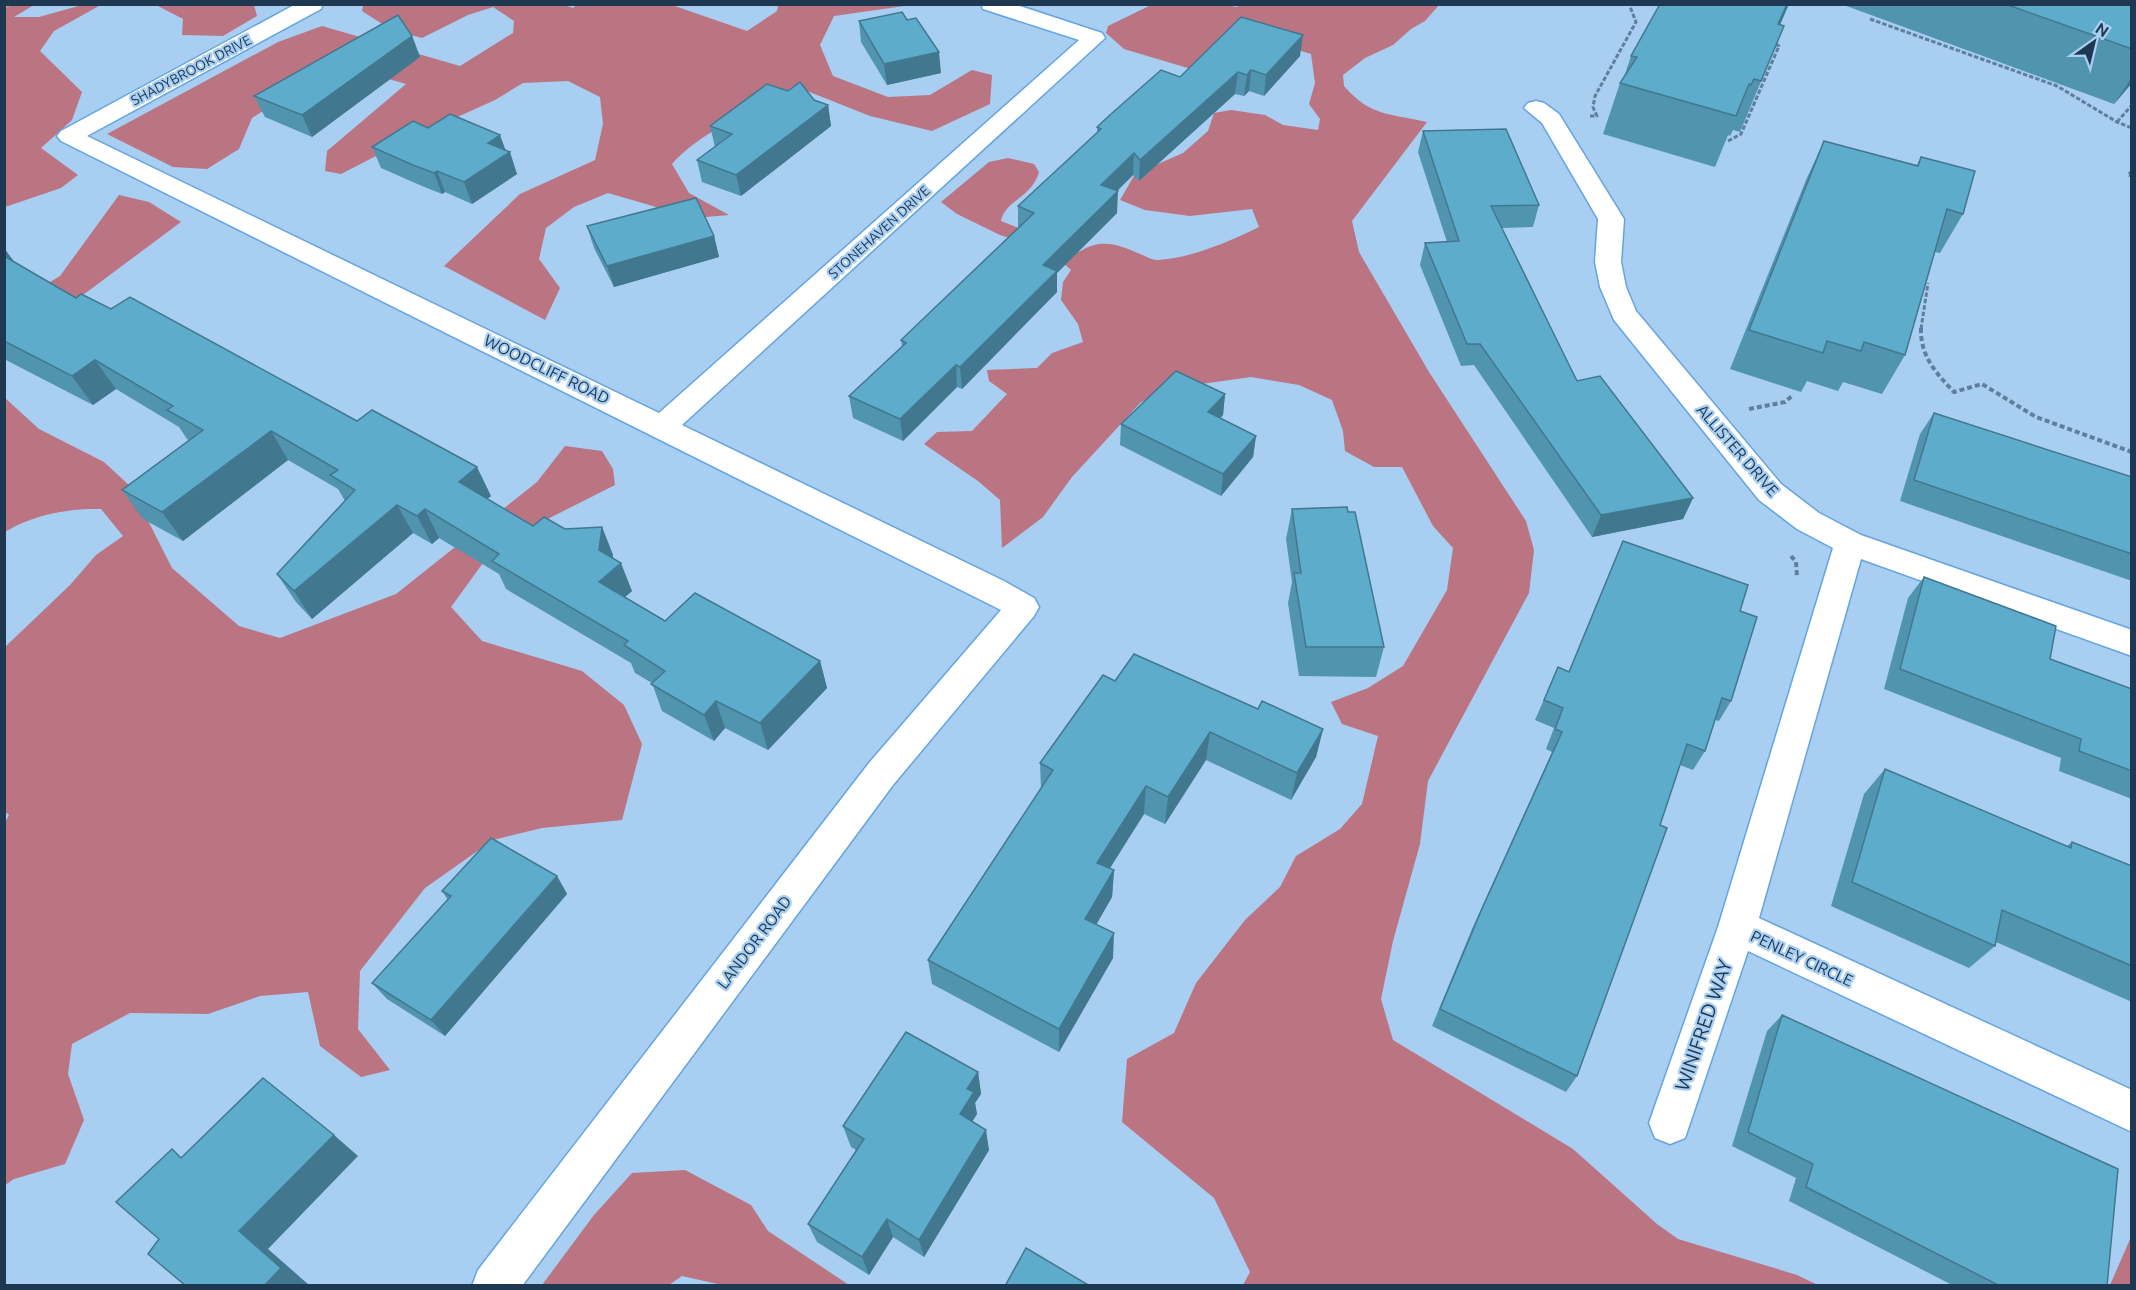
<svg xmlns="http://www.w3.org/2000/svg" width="2136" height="1290" font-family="Ubuntu,sans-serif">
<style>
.forest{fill:#bb7482}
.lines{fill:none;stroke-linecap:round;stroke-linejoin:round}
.stream{fill:#98b475;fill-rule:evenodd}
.minor-casing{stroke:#64a4df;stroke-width:3}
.path-far1{stroke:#5f7f9c;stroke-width:3;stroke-dasharray:4.5 2;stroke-linecap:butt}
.path{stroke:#5f7f9c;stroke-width:4;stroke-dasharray:5 3;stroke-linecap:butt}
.minor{fill:#fff;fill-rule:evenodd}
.wall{fill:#5194af}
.shaded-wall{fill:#42788f}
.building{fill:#5eaccc;stroke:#42788f;stroke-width:1.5}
.labels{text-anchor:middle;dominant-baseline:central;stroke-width:4.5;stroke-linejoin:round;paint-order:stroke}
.far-street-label{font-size:14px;fill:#1d3850;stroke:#a8cef2}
.street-label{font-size:16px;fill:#1d3850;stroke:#a8cef2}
.near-street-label{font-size:20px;fill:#1d3850;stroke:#a8cef2}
</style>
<rect width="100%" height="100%" fill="#a8cef2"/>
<g class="forest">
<path d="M562 4 573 8 577 4 672 5 747 31 777 11 778 5H911L834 16 820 45 833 76 888 97 930 95 972 70 992 75 990 104 932 131 870 116 802 89C758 110 705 127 672 164L689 193 729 215 694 218 608 193 574 207 546 228 539 259 560 288 545 320 444 266 520 194 595 160 603 124 600 97 568 81 523 83 495 100 413 137 341 174 325 171 327 151 406 84 336 64 252 118 239 149 207 169 173 167 107 134 278 42 322 26 460 66 513 33 514 21 493 7 468 15 422 38 390 29 362 11 363 5Z"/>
<path d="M1220 4 1237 7 1241 4 1439 5 1425 21 1411 29 1393 45 1365 58 1343 75 1344 86C1371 117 1389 113 1427 122L1352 221 1359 252 1429 372 1526 521 1534 550 1529 593 1428 781 1420 844 1393 941 1381 999 1393 1040 1573 1149 1657 1224 1678 1239 1797 1275 1818 1285H1243L1250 1272 1214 1198 1122 1122 1127 1059 1174 1033 1196 983 1245 920 1280 887 1296 856 1340 829 1362 804 1378 736 1342 724 1331 702 1368 688 1403 666 1447 590 1453 548 1433 526 1402 467H1374L1345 451 1343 431 1332 400 1299 385 1251 377 1173 388 1141 402 1072 477 1043 517 1002 548 1000 500 978 481 924 444 937 432 972 431 1007 394 989 381 987 370 1037 368 1052 353 1083 342 1078 324 1061 300 1063 282 1071 270 1050 251 1000 235 957 214 941 202 989 162 1008 158 1034 164 1039 172C1032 198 1005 200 1001 221L1079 252C1100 238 1118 244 1140 254 1145 256 1152 260 1157 260 1192 258 1228 242 1259 227L1252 209 1190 216 1145 210 1120 200 1135 174 1183 153 1208 131 1214 113 1231 110 1265 115 1283 125 1318 130 1320 119 1309 104 1315 83 1311 54 1256 37 1191 69 1124 49 1106 33 1108 26 1151 5Z"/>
<path d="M4 5H34L14 17H39L82 5 99 6 54 31 40 51 82 92 72 120 41 148 78 175 61 188 5 207Z"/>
<path d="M156 5H254L257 16 223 36 182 35 183 19Z"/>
<path d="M119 195 149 202 181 222 87 292 5 345V309L60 276Z"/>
<path d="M5 398 39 429 104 462 131 487 172 568 239 626 280 638 396 594 537 482 565 446 602 451 613 469 615 485 496 545 451 607 482 641 582 671 624 705 642 744 622 820 542 828 493 840 425 888 360 971 358 1029 390 1070 361 1077 320 1046 308 992 260 996 208 1014 130 1013 72 1044 68 1074 84 1120 65 1164 14 1179 5 1185 4 824 9 815 4 811 5 647 70 585 96 555 123 536 101 509C69 508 32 515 5 532Z"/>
<path d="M685 1170 751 1205 768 1231 849 1285H722L682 1276 669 1285H542L594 1215 632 1173Z"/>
<path d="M2131 1237V1285H2110Z"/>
</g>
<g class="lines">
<path class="stream" d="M4 4H14L4 9Z"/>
<g class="minor-casing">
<g id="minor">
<path d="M296 4H323L321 9 87 136 659 413 1079 40 983 9 981 4H1014L1102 33 1105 38 682 425 1004 581 1034 598 1039 607 1034 616 893 785 522 1286H472L478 1270 869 763 1001 610 61 141 57 136 61 131Z"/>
<path d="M1536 101 1544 103 1559 114 1624 219 1621 262 1626 287 1636 311 1781 484 1819 513 1861 535 2132 630V656L1861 559 1759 918 2132 1090V1132L1748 951 1685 1138 1670 1144 1655 1138 1649 1123 1718 927 1833 548 1797 529 1759 500 1614 320 1600 287 1595 262 1598 219 1542 123 1524 108 1528 103Z"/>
</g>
</g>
<g class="path-far1">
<path d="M1870 19 2057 86 2117 122 2132 128"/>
<path d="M1590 116H1597L1593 107 1595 96 1636 22 1629 4"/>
<path d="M2117 122 2132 105"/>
<path d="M1728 141 1741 134 1779 46 1772 42"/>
<path d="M2132 171 2128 175 2132 176"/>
<path d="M1921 329 1928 283"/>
</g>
<g class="path">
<path d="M1921 328C1920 356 1936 373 1954 392L1982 384 2036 417 2132 452"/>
<path d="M1749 409 1785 402 1793 395"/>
<path d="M1791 556 1796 562 1797 577"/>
</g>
<use href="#minor" class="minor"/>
</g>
<g class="wall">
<path d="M1789 4 1780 25 1784 26 1740 132 1733 130 1730 136 1728 135 1715 167 1603 134 1620 83 1624 77 1631 56Z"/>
<path d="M1841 4H2132V83L2114 104Z"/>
<path d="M859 21 941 73 887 85 861 42Z"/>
<path d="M412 36 420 57 312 137 265 117 254 96Z"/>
<path d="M1300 56 1264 96 1249 91 1244 96 1235 94 1139 181 1133 175 1117 191V213L1057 273V292L962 389 957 387 903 441 853 418 849 396 902 346 901 340 1018 228V206L1097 133V127L1180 77Z"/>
<path d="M814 100 828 105 831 126 741 196 702 182 697 160 715 147 710 126Z"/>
<path d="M428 128 506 150 517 174 472 204 445 192 442 194 422 186 381 168 372 147Z"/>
<path d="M1423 131 1539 205 1533 227 1502 228 1577 381 1693 498 1683 519 1592 537 1474 365 1461 366 1420 265 1425 243 1447 242 1418 152Z"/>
<path d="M1824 141 1917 165 1921 157 1963 214 1940 253 1935 252 1905 355 1882 394 1843 382 1838 391 1807 381 1801 392 1730 369 1806 180Z"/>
<path d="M587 226 714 236 719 257 614 287 594 248Z"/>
<path d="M4 248 14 262 76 298 111 309 491 496 487 499 533 526 565 529 602 527 613 555V558L632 591 625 597 665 621 820 661 827 688 768 750 725 728 714 741 662 711 652 683 635 673 631 663 506 589 499 574 439 538 432 544 413 533 312 619 296 602 277 574 345 501 338 489 288 460 183 541 143 519 122 490 189 440 187 439 179 427 116 389 93 405 4 359Z"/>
<path d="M1225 394 1223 415 1220 418 1256 436 1253 457 1221 496 1120 445 1121 424Z"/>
<path d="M1934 413 2132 477V581L1900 501 1920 434Z"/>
<path d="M1292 509 1384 647 1376 677 1299 676 1288 603 1292 582 1286 539Z"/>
<path d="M1623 541 1740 611 1731 701 1719 721 1715 720 1705 751 1693 770 1680 765 1577 1076 1566 1092 1432 1026 1472 929 1552 752 1546 749 1554 728 1535 720 1558 667 1569 672 1614 562Z"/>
<path d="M1924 577 2050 659 2132 689V799L2059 771 2061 758 1884 689 1908 598Z"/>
<path d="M1115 681 1258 709 1323 729 1316 757 1291 800 1206 760 1165 824 1144 814 1109 868 1114 870 1112 897 1096 925 1113 958 1059 1052 932 984 928 960 1041 788 1040 763Z"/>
<path d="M1885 769 2067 846 2072 842 2132 866V1002L1996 942 1995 946 1969 968 1831 906 1864 794Z"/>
<path d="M557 876 567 894 445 1036 387 999 372 983 448 900 442 891Z"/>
<path d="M1782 1015 2107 1286H1954L1789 1201 1796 1178 1732 1146 1767 1031Z"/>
<path d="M978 1072 981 1094 975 1103 977 1114 972 1121 989 1150 924 1257 893 1237 869 1275 817 1242 808 1224 856 1150 851 1147 843 1126Z"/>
</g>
<g class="shaded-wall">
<path d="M1787 4H1789L1758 74 1778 24Z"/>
<path d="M1303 35 1300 56 1264 96 1266 75Z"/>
<path d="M412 36 420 57 312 137 302 115Z"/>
<path d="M939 52 941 73 887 85 884 64Z"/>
<path d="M1251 70 1249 91 1244 96 1247 75Z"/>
<path d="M1238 72 1235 94 1139 181 1140 160Z"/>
<path d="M2132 77V83L2114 104Z"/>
<path d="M828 105 831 126 741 196 736 175Z"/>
<path d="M500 135 507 154 510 152 517 174 472 204 464 182 488 143Z"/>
<path d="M1134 153 1133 175 1101 207V185Z"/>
<path d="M437 171 445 192 442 194 434 173Z"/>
<path d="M1118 191 1117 213 1057 273V292L962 389 960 367 1043 265Z"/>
<path d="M714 236 719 257 614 287 607 266Z"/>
<path d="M4 248 15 263 4 269Z"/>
<path d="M95 360 116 389 93 405 72 376Z"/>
<path d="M956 365 957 387 903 441 900 419Z"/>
<path d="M1225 394 1223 415 1206 434 1208 412Z"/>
<path d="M271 431 288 460 183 541 162 512Z"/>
<path d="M1256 436 1253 457 1221 496 1223 474Z"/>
<path d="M477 467 491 496 472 511 459 482Z"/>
<path d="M1693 498 1683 519 1592 537 1601 515Z"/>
<path d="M397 505 413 533 312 619 294 591Z"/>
<path d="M425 509 439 538 432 544 417 516Z"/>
<path d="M602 527 613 555 610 572 621 563 632 591 610 610 599 582V550Z"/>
<path d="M820 661 827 688 768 750 760 723Z"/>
<path d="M716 701 725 728 714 741 704 715Z"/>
<path d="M1323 729 1316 757 1291 800 1297 773Z"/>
<path d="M1210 732 1206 760 1165 824 1168 797Z"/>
<path d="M1146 786 1144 814 1097 889V863Z"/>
<path d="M1114 870 1112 897 1085 944V919Z"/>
<path d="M557 876 567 894 445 1036 431 1020Z"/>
<path d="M1114 933 1113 958 1059 1052V1029Z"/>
<path d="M978 1072 981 1094 975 1103 977 1114 964 1135 960 1114 967 1089Z"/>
<path d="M986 1130 989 1150 924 1257 919 1240Z"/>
<path d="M334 1135 358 1156 268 1249 309 1285 264 1286 239 1231Z"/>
<path d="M887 1219 893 1237 869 1275 862 1257Z"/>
</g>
<g class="building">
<path d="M1660 4H1787L1778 24 1784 26 1761 81 1754 79 1751 85 1749 84 1736 116 1620 83 1637 57 1631 56Z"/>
<path d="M2005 4H2132V49Z"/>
<path d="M902 12 907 20 916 18 939 52 884 64 859 21Z"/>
<path d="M398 15 412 36 302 115 254 96Z"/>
<path d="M1241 17 1303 35 1266 75 1251 70 1247 75 1238 72 1140 160 1134 153 1101 185 1118 191 1043 265 1057 271 960 367 956 365 900 419 849 396 906 343 901 340 1034 213 1018 206 1101 129 1097 127 1111 114 1161 70 1180 77Z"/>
<path d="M800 82 814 100 828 105 736 175 697 160 732 134 710 126 767 84 788 91Z"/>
<path d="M450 114 500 135 488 143 510 152 464 182 437 171 434 173 413 165 372 147 413 121 428 128Z"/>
<path d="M1506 129 1539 205 1491 206 1546 318 1577 381 1600 376 1693 498 1601 515 1480 344H1467L1425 243 1459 241 1423 131Z"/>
<path d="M1824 141 1918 166 1921 157 1975 171 1963 214 1947 209 1905 355 1864 342 1861 351 1827 341 1823 353 1749 330Z"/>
<path d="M696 198 714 236 607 266 587 226Z"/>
<path d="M4 256 76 298 81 294 111 309 130 297 357 421 372 410 477 467 459 482 533 526 544 517 565 529 602 527 599 550 621 563 599 582 665 621 695 593 820 661 760 723 716 701 704 715 651 684 665 671 624 645 628 641 492 561 499 554 425 509 417 516 397 505 294 591 277 574 355 490 330 475 338 470 271 431 162 512 122 490 203 430 167 410 173 406 95 360 72 376 4 341Z"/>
<path d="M1176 371 1225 394 1208 412 1256 436 1223 474 1121 424Z"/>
<path d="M1934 413 2132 477V554L1914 480Z"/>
<path d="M1347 507 1348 512H1355L1384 647H1306L1294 573H1301L1292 509Z"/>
<path d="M1623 541 1748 585 1740 611 1757 617 1731 701 1722 698 1705 751 1687 744 1660 825 1667 828 1577 1076 1440 1009 1481 911 1562 732 1555 729 1563 708 1544 700 1558 667 1569 672Z"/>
<path d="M1924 577 2056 626 2050 659 2132 689V771L2079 751 2081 739 1900 669Z"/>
<path d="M1134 654 1258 709 1262 701 1323 729 1297 773 1210 732 1168 797 1146 786 1097 863 1114 870 1085 919 1114 933 1059 1029 928 960 1053 770 1040 763 1103 675 1115 681Z"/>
<path d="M1885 769 2071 848 2072 842 2132 866V966L2002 910 1995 946 1852 882Z"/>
<path d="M491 838 557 876 431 1020 372 983 451 896 442 891Z"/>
<path d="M1782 1015 2118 1169 2107 1286H2000L1806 1187 1813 1164 1748 1132Z"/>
<path d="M906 1032 978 1072 967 1089 974 1092 960 1114 986 1130 919 1240 887 1219 862 1257 808 1224 864 1139 843 1126Z"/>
<path d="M263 1078 334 1135 239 1231 281 1268 264 1286H186L148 1254 159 1239 116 1202 172 1149 181 1158Z"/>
<path d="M1026 1248 1090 1286H1005Z"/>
</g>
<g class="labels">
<g class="far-street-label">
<text transform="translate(191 70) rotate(-28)">SHADYBROOK DRIVE</text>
<text transform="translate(879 232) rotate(-42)">STONEHAVEN DRIVE</text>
</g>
<g class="street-label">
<text transform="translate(547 369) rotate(26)">WOODCLIFF ROAD</text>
<text transform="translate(1738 450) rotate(49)">ALLISTER DRIVE</text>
<text transform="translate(754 942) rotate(-53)">LANDOR ROAD</text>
<text transform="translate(1802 958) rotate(25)">PENLEY CIRCLE</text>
</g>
<g class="near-street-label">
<text transform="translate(1703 1025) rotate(-71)">WINIFRED WAY</text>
</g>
</g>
<rect width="2136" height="1290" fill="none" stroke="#1d3850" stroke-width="12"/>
<g transform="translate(2094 42) rotate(34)" stroke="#a8cef2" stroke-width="4.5" paint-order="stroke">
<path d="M0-4.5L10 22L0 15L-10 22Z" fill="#1d3850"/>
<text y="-9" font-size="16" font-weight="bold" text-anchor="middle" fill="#1d3850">N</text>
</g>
</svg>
